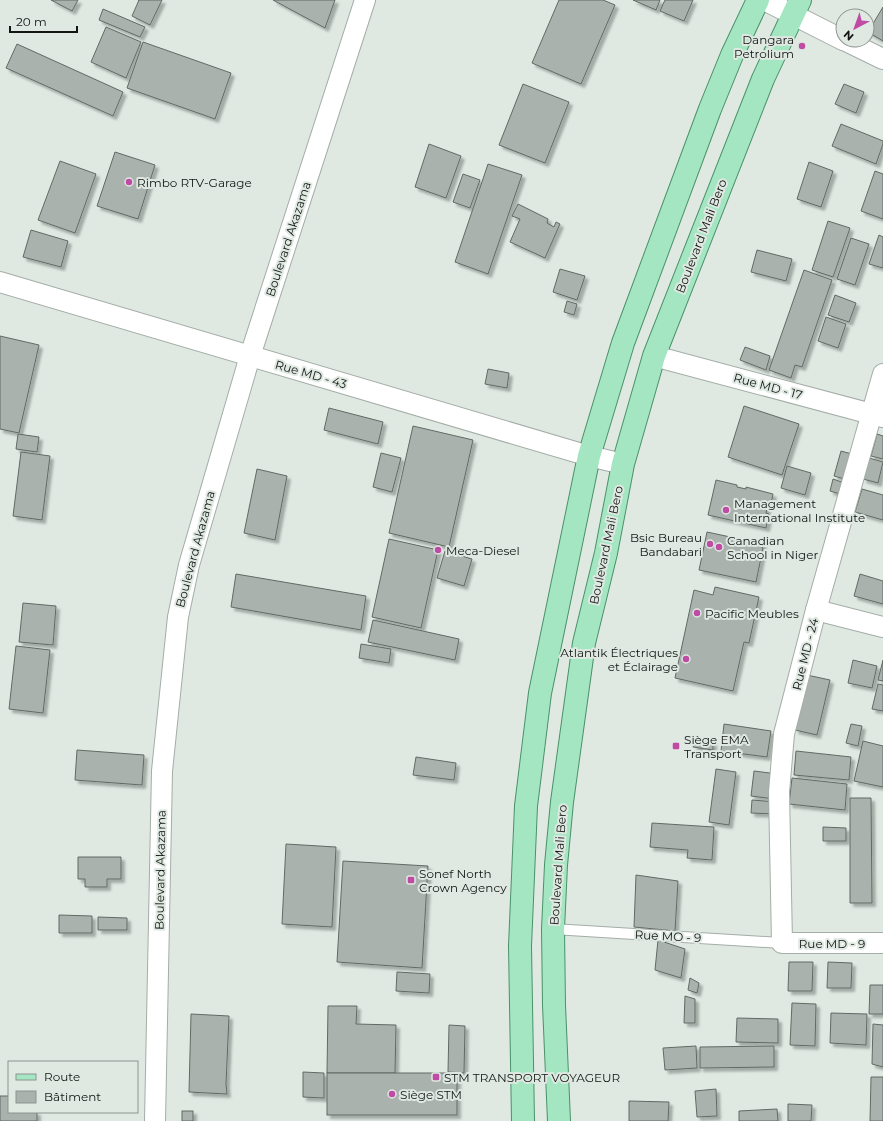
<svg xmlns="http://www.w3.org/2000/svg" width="883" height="1121" font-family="Montserrat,sans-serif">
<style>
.building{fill:#a9b2ac;stroke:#616a64;filter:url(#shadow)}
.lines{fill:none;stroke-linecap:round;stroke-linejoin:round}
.service-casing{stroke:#a4ada7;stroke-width:12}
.minor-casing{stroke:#a4ada7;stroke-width:22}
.primary-casing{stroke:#499269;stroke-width:24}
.service{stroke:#fff;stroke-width:10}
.minor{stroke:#fff;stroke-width:20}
.primary{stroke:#a4e6c1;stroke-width:22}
.poi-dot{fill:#bf4ba5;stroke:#dfe9e2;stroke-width:1.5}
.labels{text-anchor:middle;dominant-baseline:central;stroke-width:4;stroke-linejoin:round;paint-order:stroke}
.poi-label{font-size:12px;fill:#121513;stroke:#dfe9e2;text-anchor:start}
.street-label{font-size:12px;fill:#121513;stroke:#dfe9e2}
</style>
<defs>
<filter id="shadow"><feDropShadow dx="3.5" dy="3.5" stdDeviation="1" flood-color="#0004"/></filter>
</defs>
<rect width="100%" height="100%" fill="#dfe9e2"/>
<g class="building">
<path d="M51 0H78L72 11Z"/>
<path d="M138 0H162L150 25 132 16 139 0Z"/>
<path d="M273 0H335L325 28Z"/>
<path d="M559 0H603L615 5 581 84 532 63Z"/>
<path d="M633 0H660L656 10Z"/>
<path d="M665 0H693L684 21 660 11Z"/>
<path d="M883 7V41L868 32Z"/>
<path d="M103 9 145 27 140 37 99 20Z"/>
<path d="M106 27 141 42 126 78 91 62Z"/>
<path d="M143 42 231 73 215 119 127 88Z"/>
<path d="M17 44 123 92 113 116 6 68Z"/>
<path d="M523 84 569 102 545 163 499 145Z"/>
<path d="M844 84 864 92 856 113 835 104Z"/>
<path d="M841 124 883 141V144L876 164 832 146Z"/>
<path d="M429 144 461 156 446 198 415 187Z"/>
<path d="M115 152 155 165 138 219 97 206Z"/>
<path d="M60 161 96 174 75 233 38 220Z"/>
<path d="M809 162 833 171 821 207 797 199Z"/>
<path d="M488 164 522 175 488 274 455 262Z"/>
<path d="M875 171 883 174V219L861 211Z"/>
<path d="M463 174 480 180 470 208 453 202Z"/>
<path d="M518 204 548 219 547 223 554 227 556 222 560 224 545 258 510 242 520 219 512 216Z"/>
<path d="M828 221 850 228 833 277 812 270Z"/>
<path d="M31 230 68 241 61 267 23 257Z"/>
<path d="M879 235 883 237V268L869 264Z"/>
<path d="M851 238 869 244 855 285 837 279Z"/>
<path d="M757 250 792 259 786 281 751 272Z"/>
<path d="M560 269 585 276 577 300 553 292Z"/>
<path d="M804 270 832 280 802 367 795 365 791 378 769 370Z"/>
<path d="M835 295 856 303 849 322 828 315Z"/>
<path d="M567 301 577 304 574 315 564 312Z"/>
<path d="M826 317 846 324 838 348 818 341Z"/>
<path d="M0 336 39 345 19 433 0 429Z"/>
<path d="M745 347 770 356 766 370 740 360Z"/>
<path d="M488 369 509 373 507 388 485 384Z"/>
<path d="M744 406 799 424 782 475 728 457Z"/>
<path d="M329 408 383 422 378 444 324 430Z"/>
<path d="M413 426 473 440 449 547 389 533Z"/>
<path d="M18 434 39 437 37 452 16 449Z"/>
<path d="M877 434 883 436V459L871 456Z"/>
<path d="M841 451 859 456 852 481 834 476Z"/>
<path d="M21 452 50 456 42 520 13 516Z"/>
<path d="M381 453 401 458 392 492 373 487Z"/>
<path d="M869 458 883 462 878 483 863 479Z"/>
<path d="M787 466 811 473 805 495 781 488Z"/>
<path d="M257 469 287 476 275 540 244 533Z"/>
<path d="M833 479 850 485 847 496 830 491Z"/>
<path d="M716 480 737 485V487L746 489V487L773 494 771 504 768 503 766 513 769 514 766 528 708 515Z"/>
<path d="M862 489 883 495V520L855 512Z"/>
<path d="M707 532 763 544 762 548H763L756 582 699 570Z"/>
<path d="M389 539 438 550 421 628 372 617Z"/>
<path d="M445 551 472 559 464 586 437 578Z"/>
<path d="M236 574 366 596 361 630 231 607Z"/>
<path d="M860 574 883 581V604L854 596Z"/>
<path d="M715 587 759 597 749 643 744 642 733 691 675 678 694 590 713 595Z"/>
<path d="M23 603 56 606 53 645 19 642Z"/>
<path d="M373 620 459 639 455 660 368 642Z"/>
<path d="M361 644 391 649 389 663 359 658Z"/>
<path d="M16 646 50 650 43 713 9 709Z"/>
<path d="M853 660 877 666 872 688 848 683Z"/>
<path d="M883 660V681L878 680Z"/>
<path d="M807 675 830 680 817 735 795 730Z"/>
<path d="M878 684 883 685V711L872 709Z"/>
<path d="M724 724 771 731 767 757 721 751Z"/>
<path d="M851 724 862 726 858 746 846 743Z"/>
<path d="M696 741 713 742V750L693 747Z"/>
<path d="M863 741 883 746V787L854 781Z"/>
<path d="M77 750 144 755 142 785 75 780Z"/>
<path d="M796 751 851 757 849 780 794 775Z"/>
<path d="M416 757 456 763 454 780 413 775Z"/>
<path d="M716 769 736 772 729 825 709 822Z"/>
<path d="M754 771 778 774 775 799 751 796Z"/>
<path d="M792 778 847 784 845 810 789 804Z"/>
<path d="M850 798H871L872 903H850Z"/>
<path d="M752 800 776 802 775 814 751 813Z"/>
<path d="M652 823 714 827 712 860 687 858 688 850 650 847Z"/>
<path d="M823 827 846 828V841H823Z"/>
<path d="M286 844 336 847 332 927 282 924Z"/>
<path d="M78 857H121V879H107V887H85V879H78Z"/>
<path d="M343 861 428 866 422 968 337 962Z"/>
<path d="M636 875 678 881 675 931 634 927Z"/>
<path d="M59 915 92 916V933H59Z"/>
<path d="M98 917 127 918V930H98Z"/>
<path d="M658 940 685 949 681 978 655 970Z"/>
<path d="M789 962H813L812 991H788Z"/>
<path d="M828 962 852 963 851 988H827Z"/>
<path d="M397 972 430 974 429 993 396 991Z"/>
<path d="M690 978 699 983 697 993 688 990Z"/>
<path d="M870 985H883V1014H869Z"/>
<path d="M685 996 695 999V1023H684Z"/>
<path d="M792 1003 816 1004 815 1046 790 1045Z"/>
<path d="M328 1006H357L356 1024 396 1025 395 1073H327Z"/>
<path d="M831 1013 867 1014 866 1045 830 1043Z"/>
<path d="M191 1014 229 1016 226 1084 227 1094 189 1092Z"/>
<path d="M737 1018 778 1019V1043L736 1042Z"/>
<path d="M873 1024 883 1025V1067L872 1064Z"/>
<path d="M449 1025 465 1026 464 1073 448 1072Z"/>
<path d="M696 1046 697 1068 665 1070 663 1048Z"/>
<path d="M774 1046V1067L700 1068V1047Z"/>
<path d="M303 1072 324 1073V1098L303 1097Z"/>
<rect x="327" y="1073" width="130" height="42"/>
<path d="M871 1077H883V1121H870Z"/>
<path d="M716 1089 717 1116 697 1117 695 1091Z"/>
<path d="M0 1096H9V1112H37V1121H0Z"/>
<path d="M629 1101 669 1102 668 1121H629Z"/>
<path d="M788 1104 812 1105 811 1121H788Z"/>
<path d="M777 1109 778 1121H739V1111Z"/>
<rect x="182" y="1111" width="11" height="10"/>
</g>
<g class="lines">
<g class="service-casing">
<path id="service" d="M553 929 782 943"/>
</g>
<g class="minor-casing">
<g id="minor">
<path d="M764 0 843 40"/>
<path d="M844 40 883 59"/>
<path d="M0 282 589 456 623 464"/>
<path d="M654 356 883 417"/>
<path d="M883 374 816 610 784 734 779 792 782 943H883"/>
<path d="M816 610 883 627"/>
<path d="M155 1121 162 771 178 617 189 565 250 356 365 0"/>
</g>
</g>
<g class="primary-casing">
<g id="primary">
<path d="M523 1121 520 946 526 806 540 693 589 456 623 343 710 109 732 55 758 0"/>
<path d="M559 1121 554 1005 553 929 556 865 562 802 584 643 606 553 623 464 654 356 763 79 800 0"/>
</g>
</g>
<use href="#service" class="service"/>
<use href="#minor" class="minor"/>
<use href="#primary" class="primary"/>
</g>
<g class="poi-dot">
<circle cx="802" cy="46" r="4"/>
<circle cx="129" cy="182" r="4"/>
<circle cx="726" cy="510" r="4"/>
<circle cx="710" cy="544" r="4"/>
<circle cx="719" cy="547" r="4"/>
<circle cx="438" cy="550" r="4"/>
<circle cx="697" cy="613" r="4"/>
<circle cx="686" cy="659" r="4"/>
<rect x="672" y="742" width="8" height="8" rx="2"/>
<rect x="407" y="876" width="8" height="8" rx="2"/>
<rect x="432" y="1073" width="8" height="8" rx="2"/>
<circle cx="392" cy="1094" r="4"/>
</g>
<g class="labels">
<g class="poi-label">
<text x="794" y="39" text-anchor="end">Dangara<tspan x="794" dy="14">Petrolium</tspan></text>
<text x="137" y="182">Rimbo RTV-Garage</text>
<text x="734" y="503">Management<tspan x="734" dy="14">International Institute</tspan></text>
<text x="702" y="537" text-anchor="end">Bsic Bureau<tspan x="702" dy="14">Bandabari</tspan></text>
<text x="727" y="540">Canadian<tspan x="727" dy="14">School in Niger</tspan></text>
<text x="446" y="550">Meca-Diesel</text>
<text x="705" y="613">Pacific Meubles</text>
<text x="678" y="652" text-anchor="end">Atlantik Électriques<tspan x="678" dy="14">et Éclairage</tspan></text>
<text x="684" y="739">Siège EMA<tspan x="684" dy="14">Transport</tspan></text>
<text x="419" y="873">Sonef North<tspan x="419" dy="14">Crown Agency</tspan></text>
<text x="444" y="1077">STM TRANSPORT VOYAGEUR</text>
<text x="400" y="1094">Siège STM</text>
</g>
<g class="street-label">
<text transform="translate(701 236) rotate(-69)">Boulevard Mali Bero</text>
<text transform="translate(288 239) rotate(-72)">Boulevard Akazama</text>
<text transform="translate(311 374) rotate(16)">Rue MD - 43</text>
<text transform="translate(768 386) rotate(15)">Rue MD - 17</text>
<text transform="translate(606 545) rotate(-78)">Boulevard Mali Bero</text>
<text transform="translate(195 549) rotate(-75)">Boulevard Akazama</text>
<text transform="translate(805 654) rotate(-76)">Rue MD - 24</text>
<text transform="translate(558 865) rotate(-86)">Boulevard Mali Bero</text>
<text transform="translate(160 870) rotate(-89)">Boulevard Akazama</text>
<text transform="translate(668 936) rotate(3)">Rue MO - 9</text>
<text x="832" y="943">Rue MD - 9</text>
</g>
</g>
<rect x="8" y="1061" width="130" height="52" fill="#dfe9e2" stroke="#8d948f"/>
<rect x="16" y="1074" width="20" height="6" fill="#a4e6c1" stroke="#8d948f"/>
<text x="44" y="1081" font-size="12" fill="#121513">Route</text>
<rect x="16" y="1091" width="20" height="12" fill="#a9b2ac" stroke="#8d948f"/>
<text x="44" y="1101" font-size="12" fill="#121513">Bâtiment</text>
<g transform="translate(855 28) rotate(221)"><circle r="19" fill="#dfe9e2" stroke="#8d948f"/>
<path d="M0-3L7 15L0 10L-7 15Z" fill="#bf4ba5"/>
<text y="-6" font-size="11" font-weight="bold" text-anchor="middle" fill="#121513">N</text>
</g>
<path d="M10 26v6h67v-6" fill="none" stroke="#121513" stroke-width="2"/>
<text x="16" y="26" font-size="12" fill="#121513" stroke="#dfe9e2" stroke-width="3" paint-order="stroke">20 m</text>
</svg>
